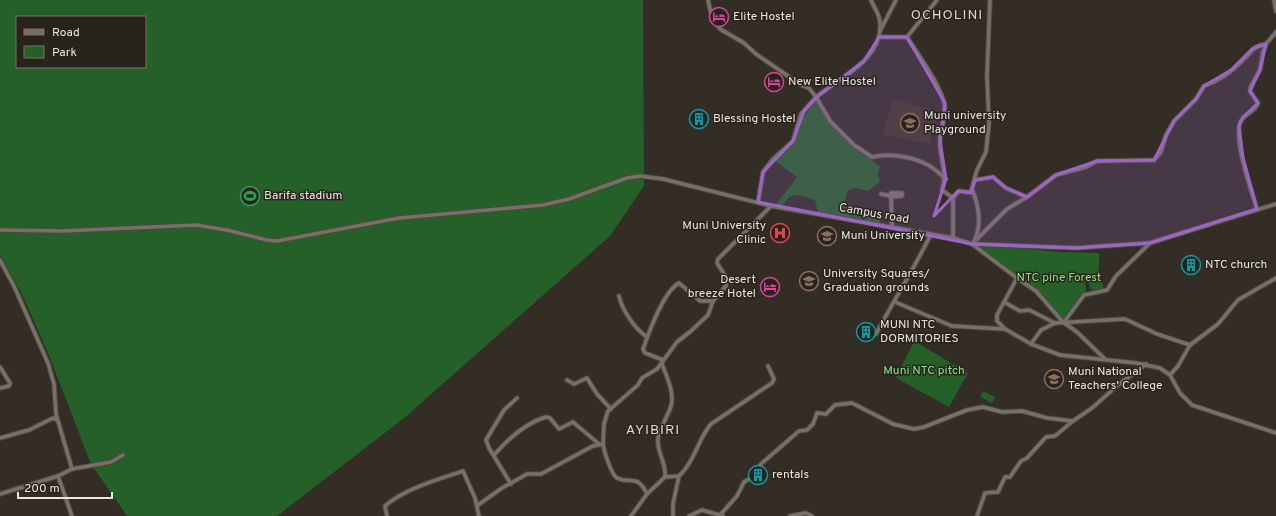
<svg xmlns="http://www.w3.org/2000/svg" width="1276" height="516" font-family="Overpass,sans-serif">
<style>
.built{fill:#3f3627}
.green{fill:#256028;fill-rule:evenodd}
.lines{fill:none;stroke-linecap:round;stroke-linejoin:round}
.street-casing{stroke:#4d4840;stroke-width:5.5}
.street{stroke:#777066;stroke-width:3.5}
.marked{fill:#9c64c9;fill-opacity:0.2;stroke:#9c64c9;stroke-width:3;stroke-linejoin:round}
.labels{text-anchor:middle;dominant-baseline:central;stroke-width:3;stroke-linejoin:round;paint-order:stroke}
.poi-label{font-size:12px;fill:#eae6e0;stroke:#29241b;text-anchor:start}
.street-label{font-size:12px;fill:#eae6e0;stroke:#29241b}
.park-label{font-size:12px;fill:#8ae38b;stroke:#29241b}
.quarter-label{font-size:14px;letter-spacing:1px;fill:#e0d8cd;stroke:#29241b}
</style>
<rect width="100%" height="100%" fill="#332d25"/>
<path class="built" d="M894 99 937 111 930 144 882 135Z"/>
<g class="green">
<path d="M0 0H643L644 186 610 236 403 419 277 516H127L91 464 48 353 21 292 0 255ZM17 17H145V67H17Z"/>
<path d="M818 99C830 129 857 146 880 167L878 173 880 182 868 191 856 188 847 191 845 202 861 211H877L881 218 879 224 818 212 815 200 799 195 790 196 781 207 775 206 797 177 774 160 794 144 800 121Z"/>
<path d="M974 245 1063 252 1099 253V271L1104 289 1091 290 1088 281H1085L1086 292 1064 321 1035 289Z"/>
<path d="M914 341 968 373 949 407 896 378Z"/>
<path d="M983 391 995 397 992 403 980 397Z"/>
</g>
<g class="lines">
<g class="street-casing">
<g id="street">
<path d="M708 0 712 18 720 29 744 43 756 54 801 85 809 88 816 97 801 114 793 141 773 159 763 172 758 202"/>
<path d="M871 0C874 8 880 14 880 23 883 59 840 78 816 97L830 121 854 145 872 157C888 153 910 156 926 164 933 167 940 174 946 179"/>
<path d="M1274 0 1276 11"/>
<path d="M880 31 896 0"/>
<path d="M879 37H907L937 0"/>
<path d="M907 37C917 53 946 92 945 110 945 121 940 131 940 141 939 159 948 171 942 190L953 198V238"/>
<path d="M975 180 993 177 1006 188 1027 197"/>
<path d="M972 189C979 206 982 225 974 242"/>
<path d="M881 194 891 196V193H902V196L891 197 892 227"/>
<path d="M953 198 959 191 968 192 971 191 977 170 986 152 989 123 987 76 990 0"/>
<path d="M1257 209C1251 190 1234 141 1240 123 1244 113 1255 113 1258 103L1250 91 1251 86 1260 70 1263 52 1266 44 1276 32"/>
<path d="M0 230 63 231 196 225 227 230 267 240 277 241 399 218 543 205 569 199 627 178 640 176 663 179 771 206 953 238 972 244 1076 248 1150 243 1276 204"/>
<path d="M972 244 1017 278 997 315V321L1005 329 1031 344 1060 355 1136 363 1160 368 1170 375 1180 393 1192 405 1276 433"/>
<path d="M972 244 1007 209 1027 197 1056 175 1086 167 1097 161 1154 160 1161 152 1166 135 1174 121 1196 99 1204 86C1218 81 1233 71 1243 60 1252 52 1253 45 1266 44"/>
<path d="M0 260 14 286 48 363 54 384 56 414 72 469"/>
<path d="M1017 278 1036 291 1063 322 1077 332 1105 359"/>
<path d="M619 296C622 310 635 329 647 337"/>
<path d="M895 302 952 326 1004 329"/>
<path d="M1004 302 1020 311 1029 310 1055 323"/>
<path d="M1064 322 1084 295 1107 290 1116 276 1150 243"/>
<path d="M873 333 876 334C894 300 914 269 931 234"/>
<path d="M1031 344 1041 330 1055 323 1125 319 1157 334 1190 345"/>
<path d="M663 360 645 353 643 349C649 332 663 292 679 283L700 301H713"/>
<path d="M662 364C667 377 676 396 670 409 666 419 660 428 658 438 656 452 667 463 665 477"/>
<path d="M0 367 10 383 9 386 0 388"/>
<path d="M1170 375 1178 366 1190 345 1218 324 1238 300 1276 278"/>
<path d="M567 380 574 384 587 378 597 394 611 409"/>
<path d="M0 438 29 430 53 418 57 420"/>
<path d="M603 444C604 451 611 474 617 478 631 485 637 473 647 494"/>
<path d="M494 455C508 439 525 423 546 417L550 418 559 429 573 422 599 444"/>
<path d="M58 476 72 516"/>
<path d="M511 484 489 448 486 440 504 410 517 398"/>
<path d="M0 494 58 476 72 469 111 462 123 455"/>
<path d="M478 505 502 488 527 474H541L593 446 603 444 604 424 608 411 638 385 642 378 657 369 677 342 691 331 708 315 713 301 726 286V277L717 263 718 259 771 206"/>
<path d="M720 515 737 496 744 482 751 478 761 464 799 431 807 430 813 424 817 413 826 414 835 405 852 403 893 424 914 429 924 427 967 410 983 407 1002 412 1022 411 1047 418 1073 421 1092 408 1118 385 1146 364"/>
<path d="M387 516 385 506C404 489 439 479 463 471L475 498 479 516"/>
<path d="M631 516 647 494 665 477 679 476C695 461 698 439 711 424L772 383 774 379 768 366"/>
<path d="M673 516V504L679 476"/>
<path d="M689 516 702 510 723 516"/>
<path d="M790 516 806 513 812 516"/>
<path d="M977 516 985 493 998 492 1005 477H1010L1021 461 1027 458 1046 437 1055 436 1073 421"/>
</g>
</g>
<use href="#street" class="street"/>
</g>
<path class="marked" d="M879 37H907L945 103 940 141 946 179 934 216 958 191 971 193 975 180 993 177 1006 188 1027 197 1056 175 1097 161 1154 160 1174 121 1196 99 1204 86 1231 70 1252 49 1266 44 1260 70 1250 91 1258 103 1243 117 1239 126 1243 158 1257 209 1150 243 1076 248 972 244 758 202 763 172 793 141 804 111 818 96 864 61Z"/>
<defs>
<g id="hotel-ring" transform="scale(1)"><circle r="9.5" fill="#29241b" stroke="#d1479c" stroke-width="1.5"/><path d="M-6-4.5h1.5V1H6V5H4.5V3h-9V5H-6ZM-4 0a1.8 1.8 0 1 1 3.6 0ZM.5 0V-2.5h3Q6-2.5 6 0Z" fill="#d1479c"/></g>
<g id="building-ring" transform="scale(1)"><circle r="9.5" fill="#29241b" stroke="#0f9aa8" stroke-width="1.5"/><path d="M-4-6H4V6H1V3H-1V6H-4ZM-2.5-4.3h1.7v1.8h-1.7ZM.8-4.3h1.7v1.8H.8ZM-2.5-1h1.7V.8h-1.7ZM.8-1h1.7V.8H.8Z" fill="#0f9aa8"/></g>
<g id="school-ring" transform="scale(1)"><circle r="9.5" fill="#29241b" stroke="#8d6e63" stroke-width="1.5"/><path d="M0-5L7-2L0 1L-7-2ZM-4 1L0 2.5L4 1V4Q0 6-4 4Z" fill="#8d6e63"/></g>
<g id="stadium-ring" transform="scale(1)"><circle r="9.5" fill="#29241b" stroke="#2e9e5b" stroke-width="1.5"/><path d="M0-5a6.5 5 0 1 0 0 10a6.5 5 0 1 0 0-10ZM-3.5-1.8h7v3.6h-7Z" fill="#2e9e5b"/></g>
<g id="hospital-ring" transform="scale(1)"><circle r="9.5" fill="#29241b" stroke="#e0444e" stroke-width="1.5"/><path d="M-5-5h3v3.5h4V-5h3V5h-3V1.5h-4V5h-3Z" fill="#e0444e"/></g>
<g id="university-ring" transform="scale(1)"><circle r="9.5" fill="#29241b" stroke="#8d6e63" stroke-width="1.5"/><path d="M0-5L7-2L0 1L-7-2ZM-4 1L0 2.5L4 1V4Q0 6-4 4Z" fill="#8d6e63"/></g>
</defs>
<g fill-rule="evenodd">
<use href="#hotel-ring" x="719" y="17"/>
<use href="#hotel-ring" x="774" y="82"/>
<use href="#building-ring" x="699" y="119"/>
<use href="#school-ring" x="910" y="123"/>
<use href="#stadium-ring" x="250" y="196"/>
<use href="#hospital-ring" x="780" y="233"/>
<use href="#university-ring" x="827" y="236"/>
<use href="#building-ring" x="1191" y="265"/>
<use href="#university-ring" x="809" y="281"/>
<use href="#hotel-ring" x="770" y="287"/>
<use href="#building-ring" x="866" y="332"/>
<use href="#school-ring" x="1054" y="379"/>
<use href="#building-ring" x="758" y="475"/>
</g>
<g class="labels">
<g class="poi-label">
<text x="733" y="17">Elite Hostel</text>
<text x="788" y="82">New Elite Hostel</text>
<text x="924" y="116">Muni university<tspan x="924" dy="14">Playground</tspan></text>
<text x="713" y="119">Blessing Hostel</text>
<text x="264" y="196">Barifa stadium</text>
<text x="766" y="226" text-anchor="end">Muni University<tspan x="766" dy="14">Clinic</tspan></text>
<text x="841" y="236">Muni University</text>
<text x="1205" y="265">NTC church</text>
<text x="823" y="274">University Squares/<tspan x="823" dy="14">Graduation grounds</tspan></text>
<text x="756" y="280" text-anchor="end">Desert<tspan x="756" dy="14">breeze Hotel</tspan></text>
<text x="880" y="325">MUNI NTC<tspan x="880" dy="14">DORMITORIES</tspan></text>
<text x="1068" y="372">Muni National<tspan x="1068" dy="14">Teachers' College</tspan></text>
<text x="772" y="475">rentals</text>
</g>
<g class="street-label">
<text transform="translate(874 214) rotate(10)">Campus road</text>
</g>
<g class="park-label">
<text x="1059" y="278">NTC pine Forest</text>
<text x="924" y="371">Muni NTC pitch</text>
</g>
<g class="quarter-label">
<text x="947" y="15">OCHOLINI</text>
<text x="653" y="430">AYIBIRI</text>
</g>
</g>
<rect x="16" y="16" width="130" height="52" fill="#29241b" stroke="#76726a"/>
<rect x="24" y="29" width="20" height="6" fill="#777066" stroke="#76726a"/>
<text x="52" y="36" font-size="12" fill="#eae6e0">Road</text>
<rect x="24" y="46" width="20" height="12" fill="#256028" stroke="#76726a"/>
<text x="52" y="56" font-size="12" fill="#eae6e0">Park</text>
<path d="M18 492v6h94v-6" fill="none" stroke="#eae6e0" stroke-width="2"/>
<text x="24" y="492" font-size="12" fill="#eae6e0" stroke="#29241b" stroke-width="3" paint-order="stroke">200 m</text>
</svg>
